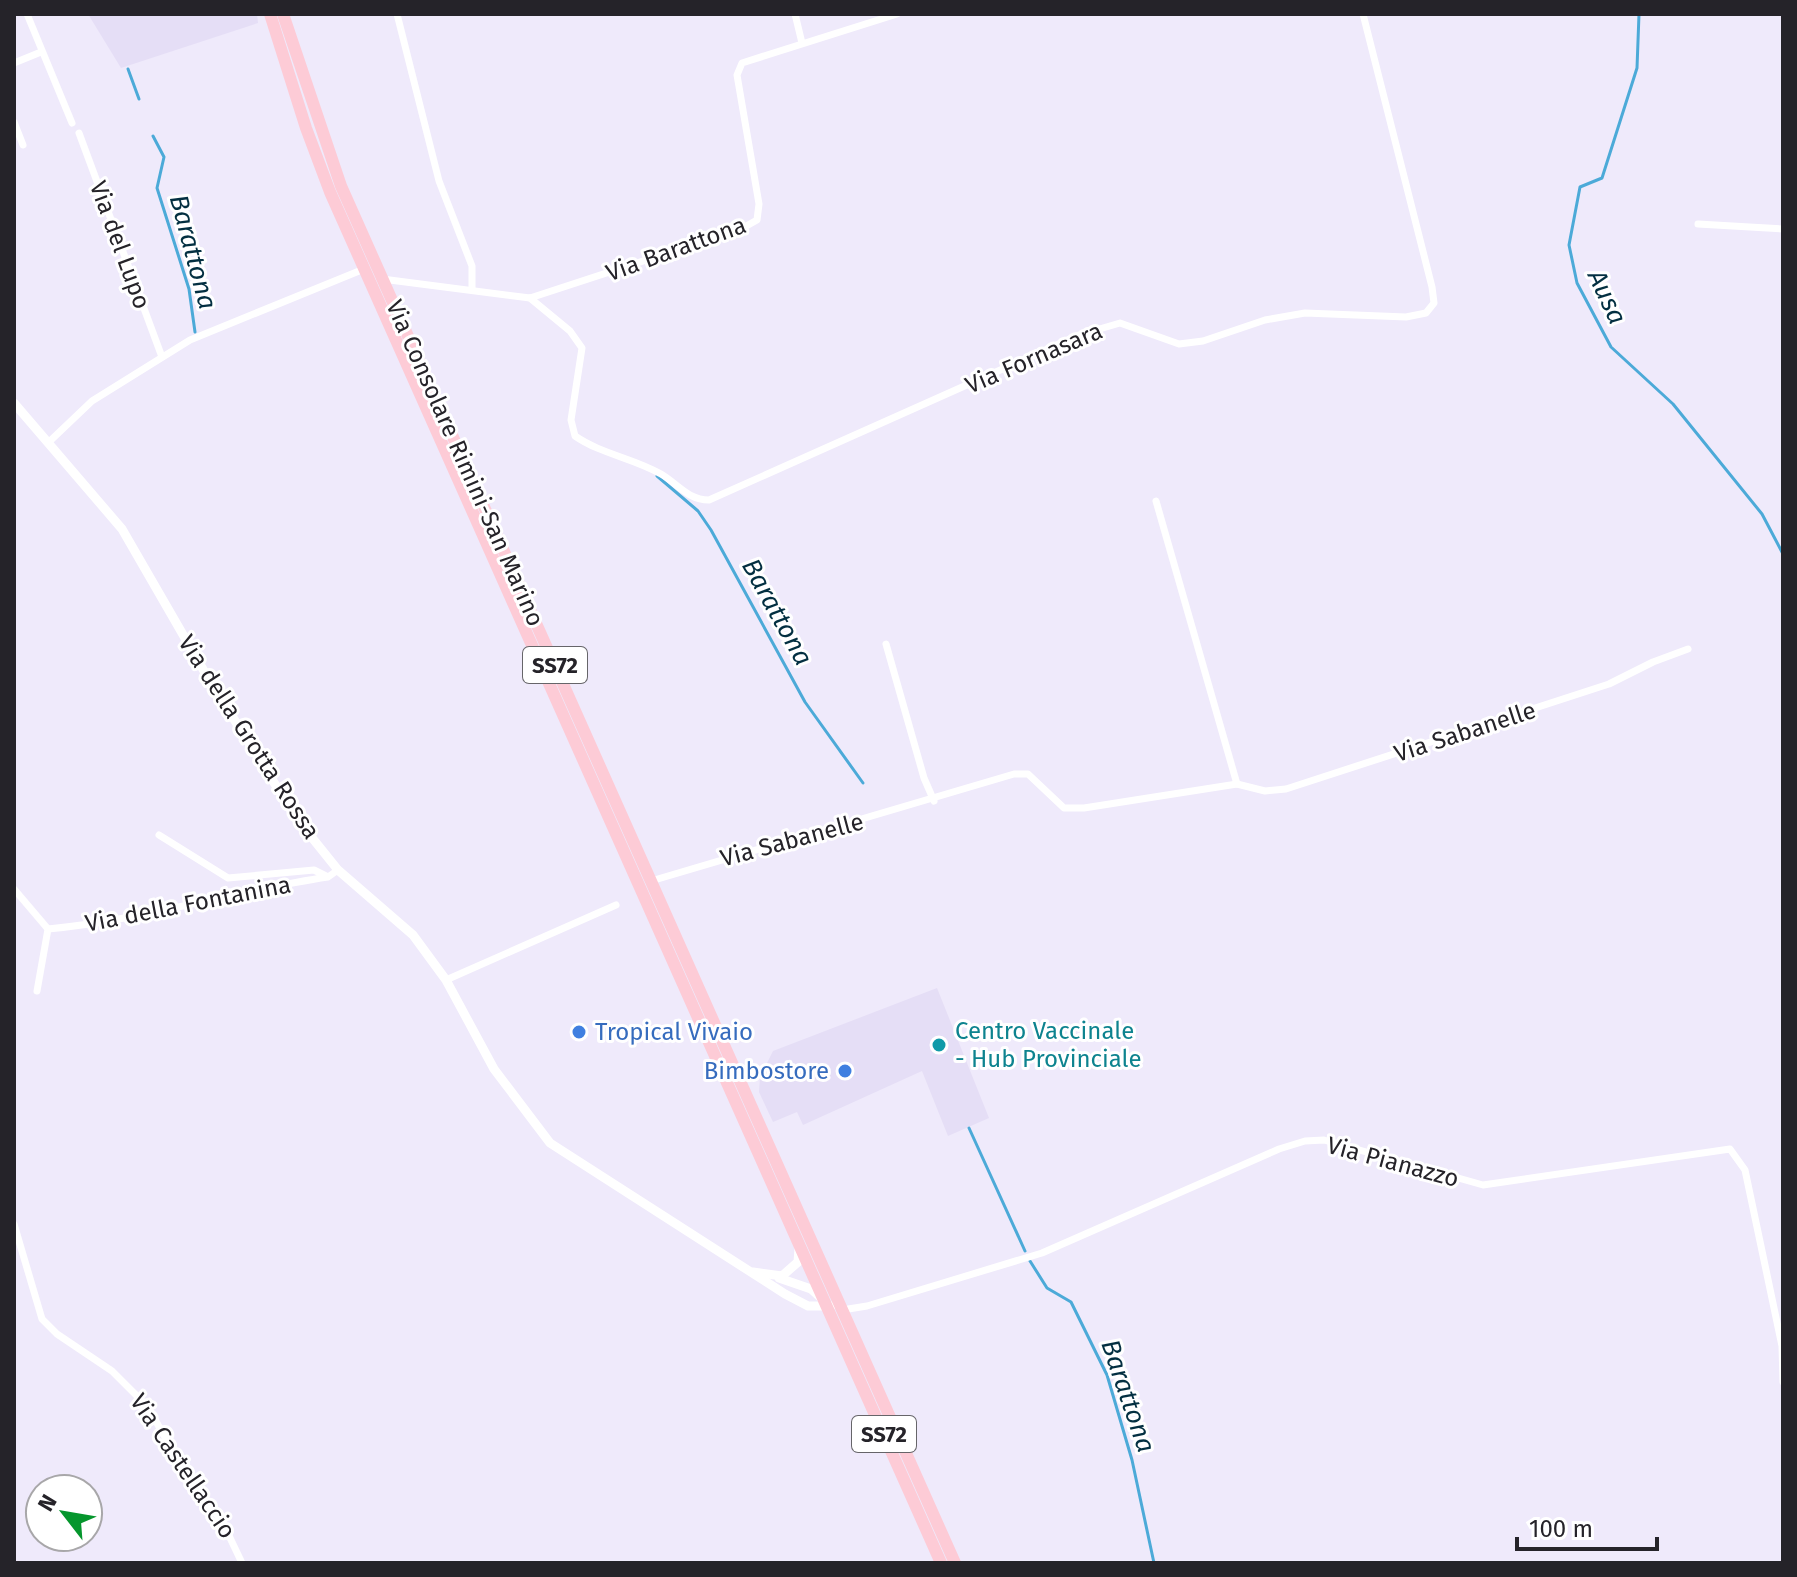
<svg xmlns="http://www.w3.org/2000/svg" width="1797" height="1577" font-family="'Fira Sans',sans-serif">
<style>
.built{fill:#e5def6}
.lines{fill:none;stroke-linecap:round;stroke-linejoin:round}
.stream{stroke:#4caad8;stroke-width:3}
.minor{stroke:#fff;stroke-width:7}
.tertiary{stroke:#fff;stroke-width:9}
.primary{stroke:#fdcbd6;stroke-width:12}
.shop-dot{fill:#3f7fe0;stroke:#fff;stroke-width:3}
.culture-dot{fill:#0f9aa8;stroke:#fff;stroke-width:3}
.labels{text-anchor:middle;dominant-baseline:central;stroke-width:6;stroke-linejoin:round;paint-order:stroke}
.shield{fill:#fff;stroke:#666569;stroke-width:2}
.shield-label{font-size:22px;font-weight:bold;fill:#252329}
.street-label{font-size:24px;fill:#252329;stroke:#fff}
.culture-label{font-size:24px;fill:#0d838f;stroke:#fff;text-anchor:start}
.shop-label{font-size:24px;fill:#366cbe;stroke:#fff;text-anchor:start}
.water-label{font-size:26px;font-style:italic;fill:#032f41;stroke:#fff}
</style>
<rect width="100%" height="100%" fill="#efeafb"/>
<g class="built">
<path d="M88 14H257L258 23 121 68Z"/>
<path d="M937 988 989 1118 948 1136 922 1071 803 1125 797 1112 773 1122 759 1092 760 1077 773 1051Z"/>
</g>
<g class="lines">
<g class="stream">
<path d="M1639 14 1637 68 1602 178 1580 187 1569 245 1577 283 1611 347 1673 404 1762 514 1783 554"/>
<path d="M128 69 139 99"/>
<path d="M153 136 164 157 157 188 189 289 195 332"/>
<path d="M657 476 698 511 711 530 805 702 863 783"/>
<path d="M969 1128 1025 1251"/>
<path d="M1030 1261 1047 1288 1071 1302 1107 1375 1132 1460 1154 1563"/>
</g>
<g class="minor">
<path d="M27 14 72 123"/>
<path d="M397 14 439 181 472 266V290"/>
<path d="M795 14 802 43"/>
<path d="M14 63 41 52"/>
<path d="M14 122 23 145"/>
<path d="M79 133 162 357"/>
<path d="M1698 224 1783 229"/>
<path d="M382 279 530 298 741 229 757 220 759 204 737 75 742 63 897 14"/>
<path d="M530 298 570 331 582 348 571 420 575 436C601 454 633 458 661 474 678 484 688 500 709 500L1079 335 1120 323 1179 344 1203 341 1265 320 1305 313 1406 317 1426 313 1434 303 1432 287 1363 14"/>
<path d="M50 441 92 401 190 340 364 269"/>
<path d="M1156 501 1237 784"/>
<path d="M886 644 924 778 934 801"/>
<path d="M159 835 228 878 314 870 326 876"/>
<path d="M651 881 1014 774H1028L1064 808H1084L1237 784 1265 791 1286 789 1609 684 1653 662 1688 649"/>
<path d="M14 889 48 929 37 991"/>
<path d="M48 929C144 920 233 891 328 877L338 870"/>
<path d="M446 980 616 905"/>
<path d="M14 1224 42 1319 57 1334 112 1371 148 1407 190 1482 222 1521 242 1563"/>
<path d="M842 1310 867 1306 1042 1253 1279 1149 1305 1141 1324 1140 1483 1185 1730 1149 1745 1170 1782 1346 1783 1382"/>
</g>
<g class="tertiary">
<path d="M14 403 122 529 208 678 297 819 338 870 413 935 446 980 494 1069 550 1143 785 1294 808 1306H831"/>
<path d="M753 1272 782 1276 798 1262 799 1248"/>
<path d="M779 1278 811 1289 822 1299"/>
</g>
<g class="primary">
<path d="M270 14 306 128 330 192 941 1563"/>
<path d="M283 14 341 186 955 1563"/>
</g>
</g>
<g class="shop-dot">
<circle cx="579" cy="1032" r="8"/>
<circle cx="845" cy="1071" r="8"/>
</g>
<circle class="culture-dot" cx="939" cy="1045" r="8"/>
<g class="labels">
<g class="shield">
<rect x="523" y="647" width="64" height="36" rx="6"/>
<rect x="852" y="1416" width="64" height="36" rx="6"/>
</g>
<g class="shield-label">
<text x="555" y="665">SS72</text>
<text x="884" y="1434">SS72</text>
</g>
<g class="street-label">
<text transform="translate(120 245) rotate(70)">Via del Lupo</text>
<text transform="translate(676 249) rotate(-20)">Via Barattona</text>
<text transform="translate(1034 358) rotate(-23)">Via Fornasara</text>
<text transform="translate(465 463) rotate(66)">Via Consolare Rimini-San Marino</text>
<text transform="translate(1465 732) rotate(-18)">Via Sabanelle</text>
<text transform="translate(249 737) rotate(57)">Via della Grotta Rossa</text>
<text transform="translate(792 840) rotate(-15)">Via Sabanelle</text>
<text transform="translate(188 904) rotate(-11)">Via della Fontanina</text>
<text transform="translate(1393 1162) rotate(15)">Via Pianazzo</text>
<text transform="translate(183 1466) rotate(56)">Via Castellaccio</text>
</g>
<g class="culture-label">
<text x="955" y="1031">Centro Vaccinale<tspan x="955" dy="28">- Hub Provinciale</tspan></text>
</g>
<g class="shop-label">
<text x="595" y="1032">Tropical Vivaio</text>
<text x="829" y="1071" text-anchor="end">Bimbostore</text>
</g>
<g class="water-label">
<text transform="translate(193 252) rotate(75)">Barattona</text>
<text transform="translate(1607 297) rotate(65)">Ausa</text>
<text transform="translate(777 612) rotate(61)">Barattona</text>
<text transform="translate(1128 1396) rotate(71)">Barattona</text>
</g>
</g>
<rect width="1797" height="1577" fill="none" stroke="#252329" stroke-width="32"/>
<g transform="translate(64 1513) rotate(301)"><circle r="38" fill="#ffffff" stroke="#a8a7a9" stroke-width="2"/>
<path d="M0-6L14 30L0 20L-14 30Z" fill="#05962d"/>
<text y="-12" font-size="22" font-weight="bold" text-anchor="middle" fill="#252329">N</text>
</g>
<path d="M1517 1537v12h140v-12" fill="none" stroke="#252329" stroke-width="4"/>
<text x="1529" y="1537" font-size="24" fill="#252329" stroke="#ffffff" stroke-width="6" paint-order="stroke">100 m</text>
</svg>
